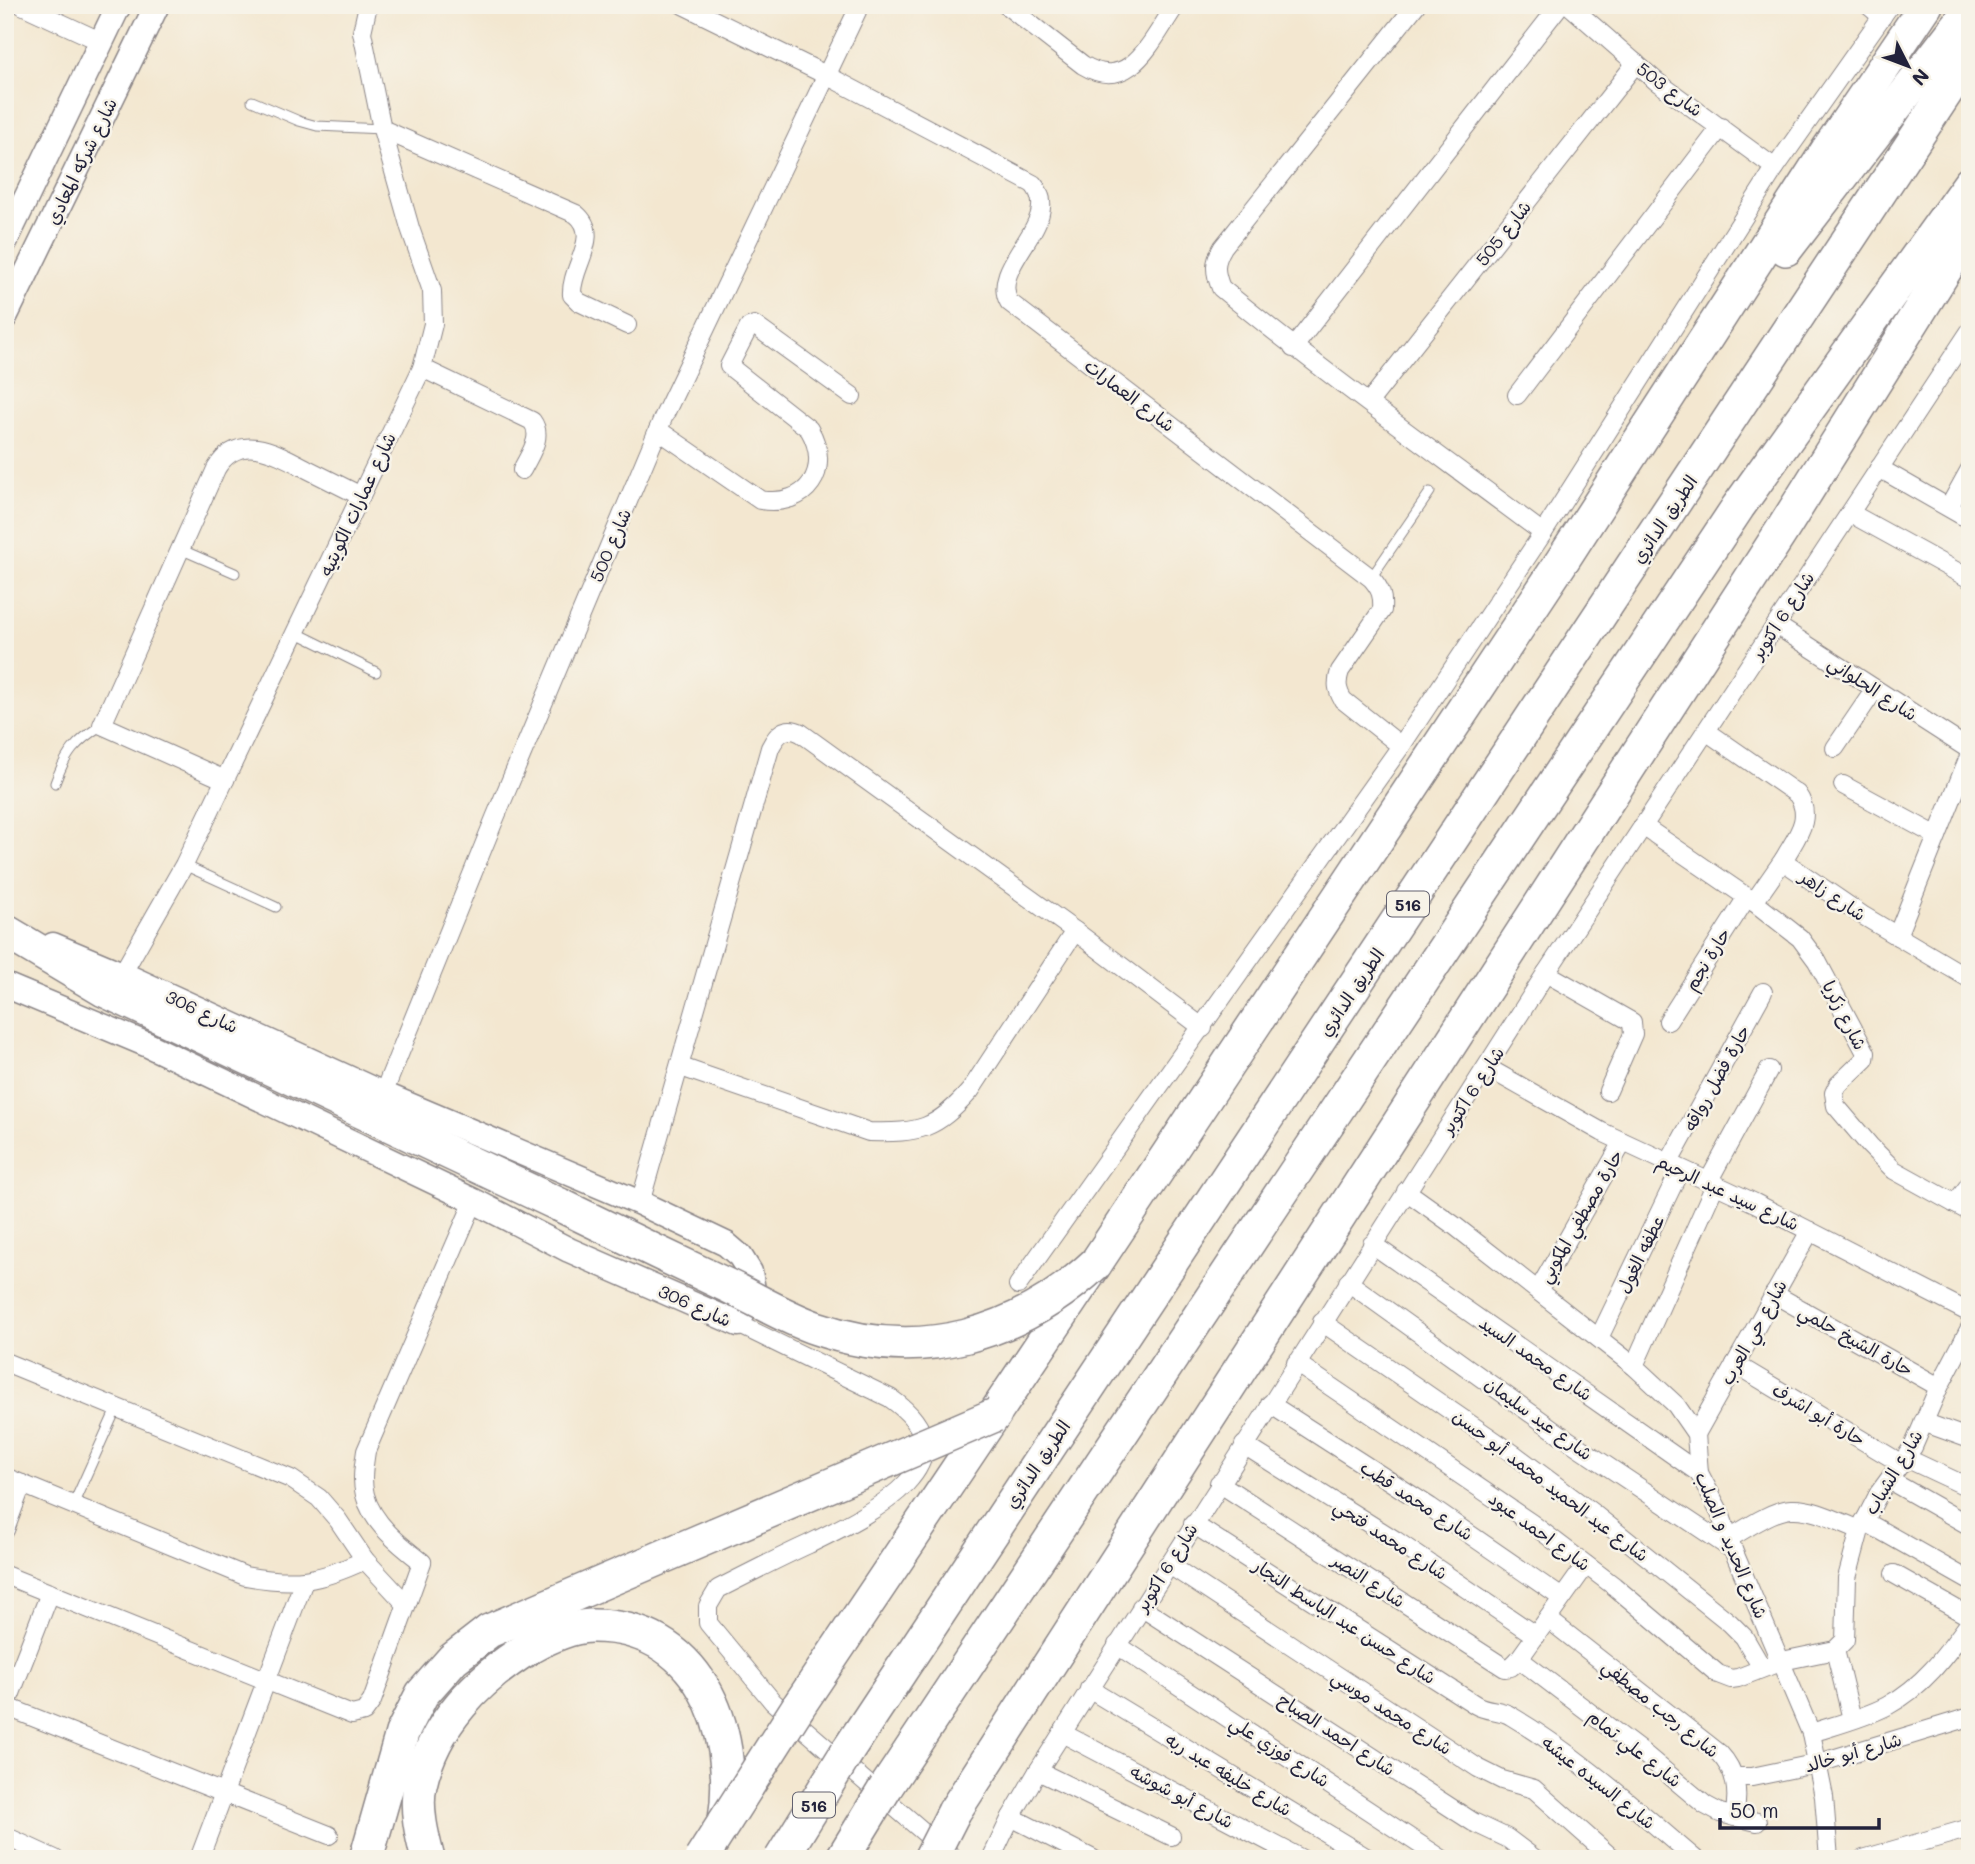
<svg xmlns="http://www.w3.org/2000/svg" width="1975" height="1864" font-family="Mali,'Playpen Sans Arabic',sans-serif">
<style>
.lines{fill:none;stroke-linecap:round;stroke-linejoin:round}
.lane-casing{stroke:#8a8486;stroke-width:11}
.street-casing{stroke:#8a8486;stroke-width:20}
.secondary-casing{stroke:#8a8486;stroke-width:27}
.highway-casing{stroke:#8a8486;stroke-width:36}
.lane{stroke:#fff;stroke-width:9}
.street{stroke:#fff;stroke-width:18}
.secondary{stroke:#fff;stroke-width:24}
.highway{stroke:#fff;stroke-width:33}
.highway-bridge-casing{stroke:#8a8486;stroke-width:36;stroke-linecap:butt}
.highway-bridge{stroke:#fff;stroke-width:33}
.labels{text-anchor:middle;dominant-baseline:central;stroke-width:5;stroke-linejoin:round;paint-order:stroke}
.shield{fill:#f7f3e8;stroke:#62616f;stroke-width:2}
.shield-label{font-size:16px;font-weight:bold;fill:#22223b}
.street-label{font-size:18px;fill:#22223b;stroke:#f7f3e8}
</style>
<rect width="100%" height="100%" fill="#f7f3e8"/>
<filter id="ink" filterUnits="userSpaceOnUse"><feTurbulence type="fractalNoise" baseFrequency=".0143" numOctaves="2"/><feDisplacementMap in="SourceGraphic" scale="14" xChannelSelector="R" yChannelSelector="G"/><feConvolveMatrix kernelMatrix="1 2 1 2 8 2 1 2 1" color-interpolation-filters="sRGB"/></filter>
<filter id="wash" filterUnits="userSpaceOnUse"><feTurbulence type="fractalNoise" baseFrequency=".00686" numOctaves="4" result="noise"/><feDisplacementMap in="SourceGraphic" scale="28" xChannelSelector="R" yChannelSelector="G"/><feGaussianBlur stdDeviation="1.57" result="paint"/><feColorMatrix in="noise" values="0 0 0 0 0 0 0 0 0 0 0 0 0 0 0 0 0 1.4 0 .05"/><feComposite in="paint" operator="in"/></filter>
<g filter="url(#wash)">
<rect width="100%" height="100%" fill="#f3e7d0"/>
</g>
<g filter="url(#ink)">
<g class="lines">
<g class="lane-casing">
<g id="lane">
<path d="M252 101 299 121 317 126 382 129"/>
<path d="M180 549 235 573"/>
<path d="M1371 578 1430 492"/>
<path d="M297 633 376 672"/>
<path d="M55 783C66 753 75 742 102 725"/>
<path d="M184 865 276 907"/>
<path d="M73 1505 117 1407"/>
</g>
</g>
<g class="street-casing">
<g id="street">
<path d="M22 5 102 42"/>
<path d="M683 5 826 75 1033 184C1066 221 988 264 1009 302L1371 578C1381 589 1383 596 1382 610L1340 671C1336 683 1337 690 1343 700L1401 746"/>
<path d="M1006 5 1083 65C1131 94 1152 39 1176 5"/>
<path d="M1416 5 1223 247C1214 262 1214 271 1221 288 1325 374 1435 452 1543 533"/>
<path d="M1569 5 1656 81 1775 168"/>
<path d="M1868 5 1882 17"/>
<path d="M382 129 576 214C603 236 570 267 572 295L579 302 627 325"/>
<path d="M1293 348 1560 5"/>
<path d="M422 368 532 421C544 437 529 455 522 470"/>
<path d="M1517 395 1721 127"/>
<path d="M1369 402 1636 63"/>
<path d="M658 430 760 500C807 508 833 470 809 429L729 366 749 327 754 325 852 396"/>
<path d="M1879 468 1970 520"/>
<path d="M1949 507 1970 469"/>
<path d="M1850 513 1970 579"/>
<path d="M1776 625 1970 750"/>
<path d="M1706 731 1797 794C1814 818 1796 837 1784 859L1786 863 1862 915 1970 979"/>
<path d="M1835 748 1875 689"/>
<path d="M225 780 102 725 216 469C239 430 277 453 307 469 325 478 343 487 361 496"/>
<path d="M1843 785 1937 836"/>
<path d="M1643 826 1754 902 1800 938 1817 961 1866 1053 1865 1059 1838 1085 1834 1093 1836 1106 1870 1146 1894 1170 1970 1212"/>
<path d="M1754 902 1784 859"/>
<path d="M1897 936 1970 754"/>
<path d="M1546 973 1632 1022 1633 1034 1608 1091"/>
<path d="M122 974 184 865 422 368 433 324 432 291 410 228 382 129 362 32 368 5"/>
<path d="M1668 1021 1747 897"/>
<path d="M681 1067 869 1132C920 1133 935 1130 970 1091L1075 931"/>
<path d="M1488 1068 1602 1132 1755 1203 1970 1313"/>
<path d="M383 1094 495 818 663 418 860 5"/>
<path d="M1668 1164 1763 992"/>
<path d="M1708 1182 1769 1070"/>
<path d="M1406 1191 1455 1226 1634 1366 1676 1405 1696 1434 1699 1473 1720 1513 1733 1550 1811 1733 1824 1797 1829 1859"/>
<path d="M640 1203 770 748C777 734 785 725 801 733L1075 931 1203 1028"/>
<path d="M1955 1204 1970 1184"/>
<path d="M1372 1244 1699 1473"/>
<path d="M1348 1282 1568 1440 1733 1550"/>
<path d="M1018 1285 1401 746 1543 533 1775 168 1890 5"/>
<path d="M1538 1291 1623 1142"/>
<path d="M1774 1294 1939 1387"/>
<path d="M1322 1322 1515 1455 1594 1514 1730 1623 1744 1637 1762 1668"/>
<path d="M738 1324 890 1398C982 1462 864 1517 809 1544 778 1558 748 1574 718 1589L708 1606V1623L773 1702 955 1859"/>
<path d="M1599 1338 1680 1170"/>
<path d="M5 1362 291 1479 319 1498 338 1520 365 1560 406 1604"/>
<path d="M1296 1363 1531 1523 1614 1586 1718 1674 1731 1679 1738 1678 1782 1661 1835 1650 1845 1640 1847 1578 1860 1530 1879 1493 1913 1447 1939 1387 1970 1328"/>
<path d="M1735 1364 1902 1464"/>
<path d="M1634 1366 1715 1185"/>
<path d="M1270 1404 1430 1507 1562 1598"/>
<path d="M1923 1422 1970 1439"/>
<path d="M1696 1434 1810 1231"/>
<path d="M1244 1445 1395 1540 1536 1636"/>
<path d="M1906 1458 1970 1488"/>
<path d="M5 1477 245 1576C295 1585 318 1582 365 1560"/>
<path d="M1889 1480 1970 1526"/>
<path d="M1219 1483 1505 1668 1511 1667 1519 1659 1586 1565"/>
<path d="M1864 1521 1970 1581"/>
<path d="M1193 1524 1476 1705C1488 1712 1500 1709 1511 1716 1578 1756 1636 1809 1695 1859"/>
<path d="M5 1530 22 1484"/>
<path d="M1728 1539C1792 1500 1791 1501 1860 1530"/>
<path d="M1168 1564 1478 1768 1502 1780 1534 1789 1613 1859"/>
<path d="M1894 1574 1970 1617"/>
<path d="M5 1575 352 1715 364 1712 372 1701 422 1562C400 1545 372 1523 365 1495 361 1480 364 1465 366 1451L474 1201"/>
<path d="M1141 1607 1473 1822 1507 1838 1535 1859"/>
<path d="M1548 1619 1719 1753C1737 1772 1739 1793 1734 1817"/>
<path d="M1117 1645 1442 1859"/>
<path d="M1835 1650 1852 1719"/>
<path d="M1519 1659 1643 1753 1705 1805 1720 1813 1757 1822"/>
<path d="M1089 1689 1369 1859"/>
<path d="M5 1706 329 1835"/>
<path d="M6 1706 50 1593"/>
<path d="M1062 1733 1302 1859"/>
<path d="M1811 1733C1836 1725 1864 1718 1887 1706 1924 1686 1946 1655 1970 1622"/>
<path d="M1038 1771 1171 1836"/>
<path d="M1734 1777H1752L1819 1763 1970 1717"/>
<path d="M1011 1817 1093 1859"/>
<path d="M5 1836 55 1859"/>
<path d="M199 1859 304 1581"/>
<path d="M991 1859 1011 1817 1038 1771 1546 973 1970 331"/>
<path d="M1863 1859 1970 1828"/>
</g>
</g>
<g class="secondary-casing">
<g id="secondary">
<path d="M5 242 119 5"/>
<path d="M5 317 157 5"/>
<path d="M5 985 148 1045 474 1201 569 1250 738 1324 753 1290 750 1272 740 1256 726 1244 640 1203 383 1094 122 974 53 945"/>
</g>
</g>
<g class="highway-casing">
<g id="highway">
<path d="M1786 249 1970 10"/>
<path d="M5 931 104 990 560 1205"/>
<path d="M798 1707 1096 1263 1564 558 1829 148 1926 5"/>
<path d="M847 1752 1970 56"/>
<path d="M886 1787 1738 507 1970 183"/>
<path d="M954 1812 1781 532 1970 230"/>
<path d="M366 1859 402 1733 422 1694 453 1659 489 1631 716 1534"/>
<path d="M428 1859C422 1836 415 1808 420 1785 433 1724 479 1678 530 1647 548 1637 569 1627 590 1626 698 1624 739 1728 725 1820"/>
</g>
</g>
<use href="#lane" class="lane"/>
<use href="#street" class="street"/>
<use href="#secondary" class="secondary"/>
<use href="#highway" class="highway"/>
<g class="highway-bridge-casing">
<g id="highway-bridge">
<path d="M560 1205C615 1232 669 1258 724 1284 754 1298 784 1317 816 1328 919 1364 1018 1336 1096 1263"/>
<path d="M716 1534 995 1415"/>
<path d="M701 1859 798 1707"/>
<path d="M781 1859 847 1752"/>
<path d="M842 1859 886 1787"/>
<path d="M930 1859 954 1812"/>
</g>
</g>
<use href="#highway-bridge" class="highway-bridge"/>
</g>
</g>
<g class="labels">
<g class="shield">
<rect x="1387" y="891.5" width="42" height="25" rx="5"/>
<rect x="793" y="1792.5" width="42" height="25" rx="5"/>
</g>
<g class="shield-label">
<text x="1408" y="904">516</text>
<text x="814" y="1805">516</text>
</g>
<g class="street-label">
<text transform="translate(1670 89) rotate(37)">شارع 503</text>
<text transform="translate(81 161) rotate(-64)">شارع شركه المعادي</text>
<text transform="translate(1503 233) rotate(-52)">شارع 505</text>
<text transform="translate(1130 395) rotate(37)">شارع العمارات</text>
<text transform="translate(357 504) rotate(-65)">شارع عمارات الكويتيه</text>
<text transform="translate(1664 519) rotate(-56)">الطريق الدائري</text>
<text transform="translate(610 545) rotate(-67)">شارع 500</text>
<text transform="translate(1782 615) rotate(-57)">شارع 6 اكتوبر</text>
<text transform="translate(1873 688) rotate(33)">شارع الحلواني</text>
<text transform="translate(1833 895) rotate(34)">شارع زاهر</text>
<text transform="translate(1707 959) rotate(-58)">حارة نجم</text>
<text transform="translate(1351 992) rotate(-56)">الطريق الدائري</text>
<text transform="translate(202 1011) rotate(25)">شارع 306</text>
<text transform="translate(1845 1015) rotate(63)">شارع زكريا</text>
<text transform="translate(1716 1078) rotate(-61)">حارة فضل رواقه</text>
<text transform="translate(1472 1090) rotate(-57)">شارع 6 اكتوبر</text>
<text transform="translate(1728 1192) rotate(25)">شارع سيد عبد الرحيم</text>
<text transform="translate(1580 1216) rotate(-60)">حارة مصطفي المكوبي</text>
<text transform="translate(1640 1254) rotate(-64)">عطفه الغول</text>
<text transform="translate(695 1305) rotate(24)">شارع 306</text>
<text transform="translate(1753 1332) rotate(-61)">شارع حي العرب</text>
<text transform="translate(1856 1340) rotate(29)">حارة الشيخ حلمي</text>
<text transform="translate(1536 1358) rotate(35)">شارع محمد السيد</text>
<text transform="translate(1819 1414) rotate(31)">حارة أبو اشرف</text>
<text transform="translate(1539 1418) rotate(36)">شارع عيد سليمان</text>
<text transform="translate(1037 1464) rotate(-56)">الطريق الدائري</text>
<text transform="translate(1893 1472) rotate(-59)">شارع الشباب</text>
<text transform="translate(1551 1485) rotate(37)">شارع عبد الحميد محمد أبو حسن</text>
<text transform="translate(1417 1500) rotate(33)">شارع محمد قطب</text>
<text transform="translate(1540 1531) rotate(36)">شارع احمد عبود</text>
<text transform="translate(1391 1539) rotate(33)">شارع محمد فتحي</text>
<text transform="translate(1732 1545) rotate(67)">شارع الحديد و الصلب</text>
<text transform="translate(1166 1567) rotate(-58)">شارع 6 اكتوبر</text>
<text transform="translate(1369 1580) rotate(33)">شارع النصر</text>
<text transform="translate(1345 1621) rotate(33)">شارع حسن عبد الباسط النجار</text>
<text transform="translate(1661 1708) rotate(39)">شارع رجب مصطفي</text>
<text transform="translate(1392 1712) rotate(33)">شارع محمد موسي</text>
<text transform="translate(1337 1734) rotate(33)">شارع احمد الصباح</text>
<text transform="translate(1635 1748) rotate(38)">شارع علي تمام</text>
<text transform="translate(1280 1751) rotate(33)">شارع فوزي علي</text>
<text transform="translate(1853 1752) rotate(-16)">شارع أبو خالد</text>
<text transform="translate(1229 1774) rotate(31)">شارع خليفه عبد ربه</text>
<text transform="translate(1599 1782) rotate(38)">شارع السيده عيشه</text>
<text transform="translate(1182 1796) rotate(28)">شارع أبو شوشه</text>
</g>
</g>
<rect width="1975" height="1864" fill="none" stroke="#f7f3e8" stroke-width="28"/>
<g transform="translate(1908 66) rotate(132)" stroke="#f7f3e8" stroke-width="5" paint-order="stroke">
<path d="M0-5L12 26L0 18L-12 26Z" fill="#22223b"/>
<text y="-10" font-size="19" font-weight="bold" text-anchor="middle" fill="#22223b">N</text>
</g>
<path d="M1720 1818v10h159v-10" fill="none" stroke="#22223b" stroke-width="3.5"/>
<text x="1730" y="1818" font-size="21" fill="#22223b" stroke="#f7f3e8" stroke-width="5" paint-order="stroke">50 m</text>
</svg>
